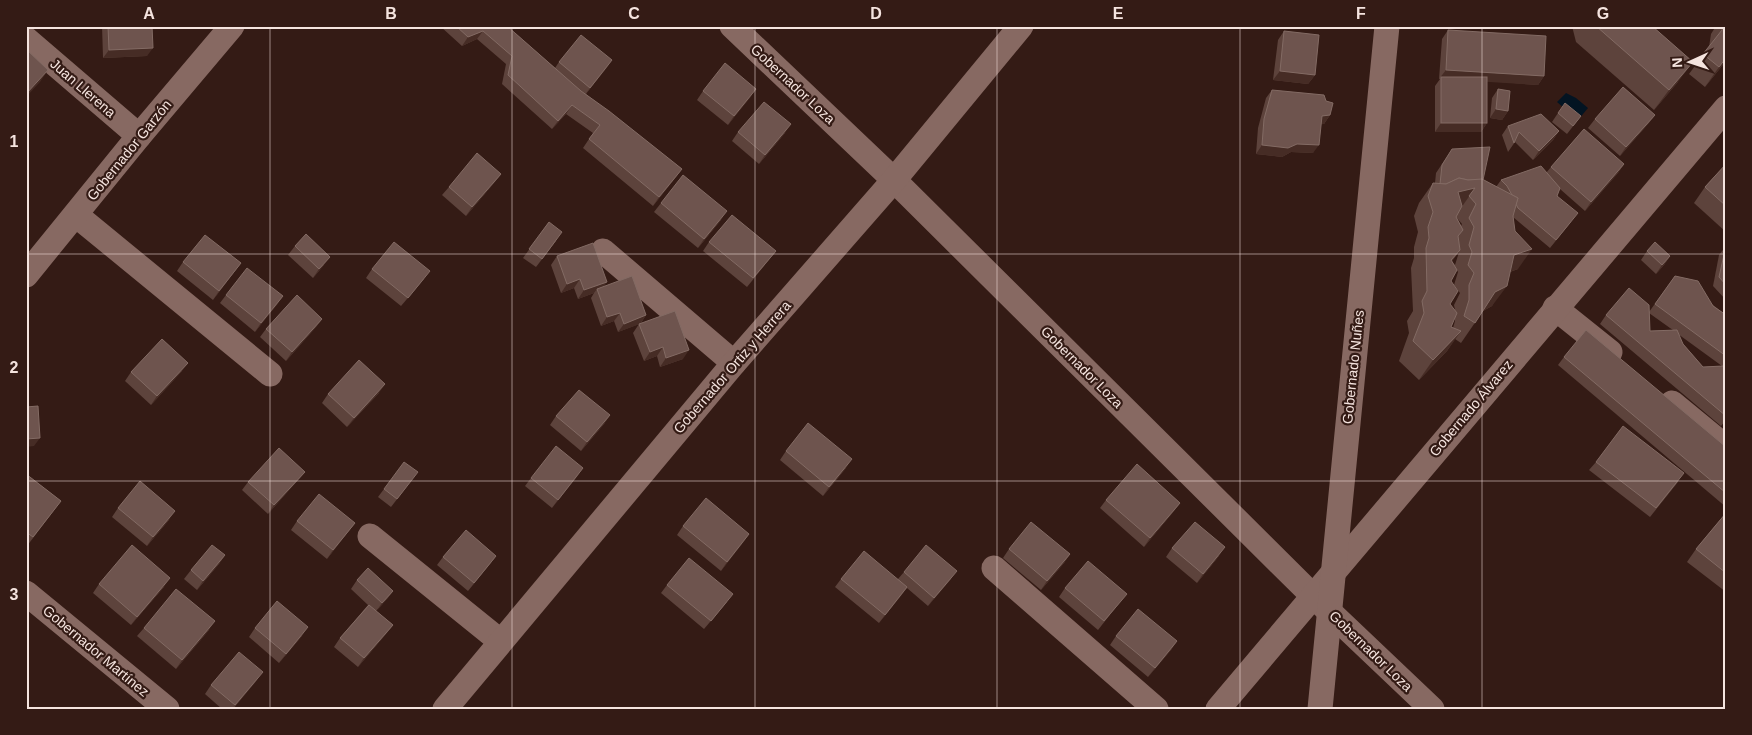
<svg xmlns="http://www.w3.org/2000/svg" width="1752" height="735" font-family="Arial,sans-serif">
<style>
.water{fill:#031422}
.lines{fill:none;stroke-linecap:round;stroke-linejoin:round}
.street{stroke:#876962;stroke-width:25}
.wall{fill:#5d433c;fill-rule:evenodd}
.shaded-wall{fill:#462c25}
.building{fill:#6e544e;stroke:#836b64}
.grid{fill:none;stroke:#f5e4df;stroke-width:1;stroke-opacity:0.55}
.labels{text-anchor:middle;dominant-baseline:central;stroke-width:4.5;stroke-linejoin:round;paint-order:stroke}
.street-label{font-size:14px;fill:#f5e4df;stroke:#341b15}
.neatline{fill:none;stroke:#f5e4df;stroke-width:2}
.grid-label{font-size:16px;text-anchor:middle;font-weight:bold;fill:#f5e4df}
</style>
<rect width="100%" height="100%" fill="#341b15"/>
<path class="water" d="M1566 93 1576 98 1588 108 1578 120 1557 102Z"/>
<g class="lines">
<g class="street">
<path d="M732 26 894 180 1313 596 1432 709"/>
<path d="M26 39 139 136"/>
<path d="M76 215 270 374"/>
<path d="M603 251 734 363"/>
<path d="M26 275 139 136 232 26"/>
<path d="M1555 308 1610 352"/>
<path d="M1672 403 1717 440"/>
<path d="M370 536 500 641"/>
<path d="M994 568 1156 709"/>
<path d="M26 593 167 709"/>
<path d="M445 709 734 363 894 180 1021 26"/>
<path d="M1218 709 1726 108"/>
<path d="M1320 709 1387 26"/>
</g>
</g>
<g class="wall">
<path d="M102 26H152L147 56 103 58Z"/>
<path d="M440 26H507L555 68 559 62 612 60 586 94 682 169 676 177 653 206 583 148 593 133 566 114 552 129 502 84 506 64 477 39 462 46Z"/>
<path d="M1572 26H1652L1678 82 1654 110 1576 42Z"/>
<path d="M1716 26H1726V61L1705 87 1689 74 1709 47 1711 34Z"/>
<path d="M1448 30 1544 76 1538 85 1487 81V123L1481 132H1435V86L1440 79H1439L1442 39Z"/>
<path d="M1284 31 1315 75 1308 84 1273 80 1278 40Z"/>
<path d="M756 89 728 125 697 100 703 91Z"/>
<path d="M1498 89 1508 111 1502 120 1490 118 1492 98Z"/>
<path d="M1272 90 1330 115 1324 124H1321L1313 153 1291 152 1282 157 1256 154 1258 128 1266 98Z"/>
<path d="M1558 113 1581 116 1567 134 1552 122Z"/>
<path d="M1655 115 1648 124 1620 156 1588 128 1595 119Z"/>
<path d="M1508 126 1559 131 1553 140 1533 160 1515 142 1508 152 1502 135Z"/>
<path d="M738 132 785 133 759 164 732 141Z"/>
<path d="M1452 149 1483 180 1496 187 1501 180 1546 173 1551 167 1624 164 1618 173 1585 211 1560 189 1557 196 1571 222 1550 248 1513 217 1518 269 1510 272 1492 306 1483 311 1461 343 1455 339 1447 351 1419 380 1399 361 1409 333 1407 321 1413 311 1411 268 1414 258V247L1418 232 1414 216 1419 203 1433 183H1435L1436 173ZM1457 218 1462 224 1461 226ZM1459 252 1455 265 1452 261ZM1457 270 1458 272 1454 285 1460 293 1454 305 1455 310 1450 304 1451 281ZM1455 317V321L1453 328 1451 327Z"/>
<path d="M1726 164V232L1694 203 1705 187Z"/>
<path d="M501 174 494 183 466 216 442 195 449 187Z"/>
<path d="M661 203 721 220 698 248 654 212Z"/>
<path d="M549 222 556 241 536 267 523 258Z"/>
<path d="M709 242 776 251 747 287 703 251Z"/>
<path d="M295 246 324 265 313 278 288 255Z"/>
<path d="M1726 246V300L1713 286 1719 255Z"/>
<path d="M1647 251 1670 256 1664 265 1656 274 1641 260Z"/>
<path d="M557 256 646 315 641 323 683 359 660 367 657 356 644 361 633 333 639 324 618 332 614 321 601 326 591 298 594 293 578 299 574 288 561 293 551 265Z"/>
<path d="M183 262 241 263 213 300 177 271Z"/>
<path d="M372 269 424 279 401 306 366 278Z"/>
<path d="M1675 276 1726 315V420L1721 426 1600 324 1606 315 1649 312ZM1649 313 1670 328 1673 330 1650 331ZM1678 334 1722 366 1703 367 1683 344Z"/>
<path d="M226 295 283 296 255 332 220 303Z"/>
<path d="M322 319 316 327 286 361 260 337 266 329Z"/>
<path d="M1564 357 1726 447V507L1558 365Z"/>
<path d="M182 371 151 405 125 381 131 372Z"/>
<path d="M379 393 347 427 322 403 328 394Z"/>
<path d="M610 415 604 424 581 451 550 425 556 416Z"/>
<path d="M786 451 846 468 823 496 780 460Z"/>
<path d="M1596 462 1678 482 1650 517 1589 470Z"/>
<path d="M583 468 552 508 525 486 531 478Z"/>
<path d="M305 472 298 480 268 514 242 490 248 482Z"/>
<path d="M26 474 61 501 27 546 26 545Z"/>
<path d="M411 481 391 507 378 497 384 489Z"/>
<path d="M1106 500 1180 503 1174 511 1144 547 1100 508Z"/>
<path d="M118 508 169 520 147 546 112 517Z"/>
<path d="M1726 513V592L1687 562 1696 549Z"/>
<path d="M297 521 355 523 327 559 291 530Z"/>
<path d="M683 526 749 534 721 571 677 535Z"/>
<path d="M1172 548 1219 556 1197 583 1166 557Z"/>
<path d="M1009 549 1070 554 1064 563 1041 590 1003 558Z"/>
<path d="M225 555 219 564 197 590 184 579 191 570Z"/>
<path d="M496 556 490 564 468 591 437 565 443 557Z"/>
<path d="M904 572 951 579 928 606 907 588 879 623 835 587 841 579H898Z"/>
<path d="M357 580 393 591 387 599 376 611 393 625 386 634 358 667 334 647 340 638 368 605 351 589Z"/>
<path d="M99 584 164 587 131 625 93 593Z"/>
<path d="M667 585 727 602 704 629 661 593Z"/>
<path d="M1065 588 1120 602 1098 630 1059 597Z"/>
<path d="M144 628 209 630 176 669 137 636Z"/>
<path d="M255 628 302 636 279 663 249 637Z"/>
<path d="M1116 636 1177 641 1171 650 1148 677 1110 645Z"/>
<path d="M257 680 233 709H222L205 694 211 685Z"/>
</g>
<g class="shaded-wall">
<path d="M483 31 477 39 462 46 468 37Z"/>
<path d="M153 48 147 56 103 58 109 50Z"/>
<path d="M1726 58V61L1705 87 1719 67Z"/>
<path d="M612 60 606 69 584 96 590 88Z"/>
<path d="M1693 62 1678 82 1654 110 1669 90Z"/>
<path d="M48 70 40 82 26 97V94Z"/>
<path d="M1446 70 1544 76 1538 85 1441 79V77L1439 79Z"/>
<path d="M1280 71 1315 75 1308 84 1273 80Z"/>
<path d="M756 89 750 98 728 125 734 116Z"/>
<path d="M572 105 566 114 552 129 558 121Z"/>
<path d="M1496 109 1508 111 1502 120 1490 118Z"/>
<path d="M1330 115 1324 124 1316 125 1322 116Z"/>
<path d="M1655 115 1648 124 1620 156 1626 147Z"/>
<path d="M1441 123H1487L1481 132H1435Z"/>
<path d="M791 124 785 133 759 164 765 155Z"/>
<path d="M1559 131 1553 140 1533 160 1539 151Z"/>
<path d="M1297 144 1319 145 1313 153 1291 152 1282 157 1256 154 1262 145Z"/>
<path d="M1624 164 1618 173 1585 211 1591 202Z"/>
<path d="M682 169 676 177 653 206 659 197Z"/>
<path d="M501 174 494 183 466 216 472 207Z"/>
<path d="M1475 188 1461 208 1438 196Z"/>
<path d="M727 211 721 220 698 248 704 239Z"/>
<path d="M1532 249 1518 269 1500 275 1514 255Z"/>
<path d="M1670 256 1664 265 1656 274 1662 265Z"/>
<path d="M330 257 324 265 313 278 319 269Z"/>
<path d="M241 263 234 272 213 300 219 291Z"/>
<path d="M580 279 574 288 561 293 567 284Z"/>
<path d="M607 282 601 291 597 289 594 293 578 299 584 290Z"/>
<path d="M1507 286 1492 306 1481 312 1495 292Z"/>
<path d="M283 296 277 305 255 332 261 323Z"/>
<path d="M620 313 614 321 601 326 607 317Z"/>
<path d="M646 315 640 324 618 332 624 324Z"/>
<path d="M322 319 316 327 286 361 292 352Z"/>
<path d="M1461 331 1447 351 1419 380 1433 360Z"/>
<path d="M663 347 657 356 644 361 650 352Z"/>
<path d="M689 350 683 359 660 367 666 358Z"/>
<path d="M188 363 182 371 151 405 157 396Z"/>
<path d="M385 384 379 393 347 427 354 418Z"/>
<path d="M610 415 604 424 581 451 587 442Z"/>
<path d="M40 438 34 446 26 447V439Z"/>
<path d="M852 459 846 468 823 496 829 487Z"/>
<path d="M583 468 577 477 552 508 558 500Z"/>
<path d="M305 472 298 480 268 514 274 505Z"/>
<path d="M1180 503 1174 511 1144 547 1150 538Z"/>
<path d="M175 511 169 520 147 546 153 537Z"/>
<path d="M355 523 327 559 333 550Z"/>
<path d="M749 534 743 543 721 571 727 562Z"/>
<path d="M1225 547 1219 556 1197 583 1203 574Z"/>
<path d="M1070 554 1064 563 1041 590 1047 581Z"/>
<path d="M225 555 219 564 197 590 203 581Z"/>
<path d="M957 571 951 579 928 606 934 598Z"/>
<path d="M170 578 164 587 131 625 137 617Z"/>
<path d="M907 587 901 596 879 623 885 615Z"/>
<path d="M393 591 387 599 376 612 382 603Z"/>
<path d="M215 621 209 630 176 669 182 660Z"/>
<path d="M393 625 386 634 358 667 364 658Z"/>
<path d="M308 627 302 636 279 663 286 654Z"/>
<path d="M1177 641 1171 650 1148 677 1155 668Z"/>
<path d="M263 672 257 680 232 709 235 705Z"/>
</g>
<g class="building">
<path d="M108 26H152L153 48 109 50Z"/>
<path d="M456 26H507L581 91 609 111 682 169 659 197 589 139 600 125 572 105 558 121 508 75 512 56 483 31 468 37Z"/>
<path d="M1596 26H1652L1693 62 1669 90Z"/>
<path d="M1723 26H1726V58L1719 67 1703 54 1722 30Z"/>
<path d="M1448 30 1546 36 1544 76 1446 70Z"/>
<path d="M1284 31 1319 35 1315 75 1280 71Z"/>
<path d="M581 35 612 60 590 88 559 62Z"/>
<path d="M26 49 48 70 26 94Z"/>
<path d="M725 63 756 89 734 116 703 91Z"/>
<rect x="1441" y="77" width="46" height="46"/>
<path d="M1623 87 1655 115 1626 147 1595 119Z"/>
<path d="M1498 89 1510 91 1508 111 1496 109Z"/>
<path d="M1272 90 1324 95 1326 101 1333 103 1330 115 1322 116 1319 145 1297 144 1288 148 1262 145 1264 119Z"/>
<path d="M764 102 791 124 765 155 738 132Z"/>
<path d="M1565 103 1581 116 1573 126 1558 113Z"/>
<path d="M1541 114 1559 131 1539 151 1519 132 1514 143 1508 126Z"/>
<path d="M1584 129 1624 164 1591 202 1551 167Z"/>
<path d="M1490 147 1483 180H1468L1459 178 1446 184H1440L1442 165 1452 149Z"/>
<path d="M477 153 501 174 472 207 449 187Z"/>
<path d="M1726 164V206L1705 187Z"/>
<path d="M1541 166 1560 188 1557 196 1578 213 1556 240 1518 208 1516 204 1518 198 1512 195 1507 186 1501 180Z"/>
<path d="M683 175 727 211 704 239 661 203Z"/>
<path d="M1459 178 1468 180 1482 179 1518 198 1513 216 1515 231 1532 249 1514 255 1507 286 1495 292 1475 323 1464 316 1469 300V285L1474 273 1468 265 1472 252 1469 245 1474 227 1469 218 1476 204 1469 196 1475 188 1458 192 1462 206 1456 217 1463 230 1458 236 1460 250 1451 260 1457 270 1451 281 1458 291 1450 304 1457 313 1451 327 1461 331 1433 360 1413 341 1424 313 1422 301 1427 291 1426 248 1429 238 1428 227 1433 212 1428 196 1433 183 1446 184Z"/>
<path d="M732 215 776 251 753 278 709 242Z"/>
<path d="M549 222 562 232 542 259 529 249Z"/>
<path d="M306 234 330 257 319 269 295 246Z"/>
<path d="M205 235 241 263 219 291 183 262Z"/>
<path d="M394 242 430 271 408 298 372 269Z"/>
<path d="M1655 242 1670 256 1662 265 1647 251Z"/>
<path d="M593 243 607 282 584 290 580 279 567 284 557 256Z"/>
<path d="M1726 246V285L1719 277Z"/>
<path d="M247 268 283 296 261 323 226 295Z"/>
<path d="M632 276 646 315 624 324 620 313 607 317 597 289Z"/>
<path d="M1675 276 1698 281 1713 306 1726 315V356L1655 304Z"/>
<path d="M1629 288 1649 305 1650 331 1677 330 1683 344 1703 367 1723 366 1726 369V416L1606 315Z"/>
<path d="M297 295 322 319 292 352 266 329Z"/>
<path d="M675 311 689 350 666 358 663 347 650 352 639 324Z"/>
<path d="M1586 330 1726 447V493L1564 357Z"/>
<path d="M162 339 188 363 157 396 131 372Z"/>
<path d="M359 360 385 384 354 418 328 394Z"/>
<path d="M579 390 610 415 587 442 556 416Z"/>
<path d="M38 406 40 438 26 439V407Z"/>
<path d="M808 423 852 459 829 487 786 451Z"/>
<path d="M1623 426 1684 473 1656 508 1596 462Z"/>
<path d="M556 446 583 468 558 500 531 478Z"/>
<path d="M279 448 305 472 274 505 248 482Z"/>
<path d="M404 462 418 472 397 499 384 489Z"/>
<path d="M1137 464 1180 503 1150 538 1106 500Z"/>
<path d="M26 474 61 501 33 537 26 532Z"/>
<path d="M140 481 175 511 153 537 118 508Z"/>
<path d="M319 494 355 523 333 550 297 521Z"/>
<path d="M706 498 749 534 727 562 683 526Z"/>
<path d="M1726 513V573L1696 549Z"/>
<path d="M1031 522 1070 554 1047 581 1009 549Z"/>
<path d="M1195 522 1225 547 1203 574 1172 548Z"/>
<path d="M466 530 496 556 474 583 443 557Z"/>
<path d="M132 545 170 578 137 617 99 584Z"/>
<path d="M212 545 225 555 203 581 191 570Z"/>
<path d="M926 545 957 571 934 598 904 572Z"/>
<path d="M864 551 907 587 885 615 841 579Z"/>
<path d="M689 558 733 594 711 621 667 585Z"/>
<path d="M1088 561 1127 594 1104 621 1065 588Z"/>
<path d="M368 568 393 591 382 603 357 580Z"/>
<path d="M176 589 215 621 182 660 144 628Z"/>
<path d="M277 601 308 627 286 654 255 628Z"/>
<path d="M369 605 393 625 364 658 340 638Z"/>
<path d="M1138 609 1177 641 1155 668 1116 636Z"/>
<path d="M239 652 263 672 235 705 211 685Z"/>
</g>
<path class="grid" d="M270 26V709M512 26V709M755 26V709M997 26V709M1240 26V709M1482 26V709M26 254H1726M26 481H1726"/>
<g class="labels">
<g class="street-label">
<text transform="translate(793 84) rotate(43)">Gobernador Loza</text>
<text transform="translate(83 88) rotate(41)">Juan Llerena</text>
<text transform="translate(129 150) rotate(-51)">Gobernador Garzón</text>
<text transform="translate(732 367) rotate(-49)">Gobernador Ortiz y Herrera</text>
<text transform="translate(1082 367) rotate(45)">Gobernador Loza</text>
<text transform="translate(1353 367) rotate(-84)">Gobernado Nuñes</text>
<text transform="translate(1471 408) rotate(-50)">Gobernado Álvarez</text>
<text transform="translate(96 651) rotate(40)">Gobernador Martínez</text>
<text transform="translate(1371 651) rotate(44)">Gobernador Loza</text>
</g>
</g>
<rect width="1752" height="735" fill="none" stroke="#341b15" stroke-width="55"/>
<g transform="translate(1690 62) rotate(267)" stroke="#341b15" stroke-width="4" paint-order="stroke">
<path d="M0-4L9 19L0 12L-9 19Z" fill="#f5e4df"/>
<text y="-8" font-size="14" font-weight="bold" text-anchor="middle" fill="#f5e4df">N</text>
</g>
<rect x="28" y="28" width="1696" height="680" class="neatline"/>
<g class="grid-label">
<text x="149" y="19">A</text>
<text x="391" y="19">B</text>
<text x="634" y="19">C</text>
<text x="876" y="19">D</text>
<text x="1118" y="19">E</text>
<text x="1361" y="19">F</text>
<text x="1603" y="19">G</text>
<text x="14" y="147">1</text>
<text x="14" y="373">2</text>
<text x="14" y="600">3</text>
</g>
</svg>
